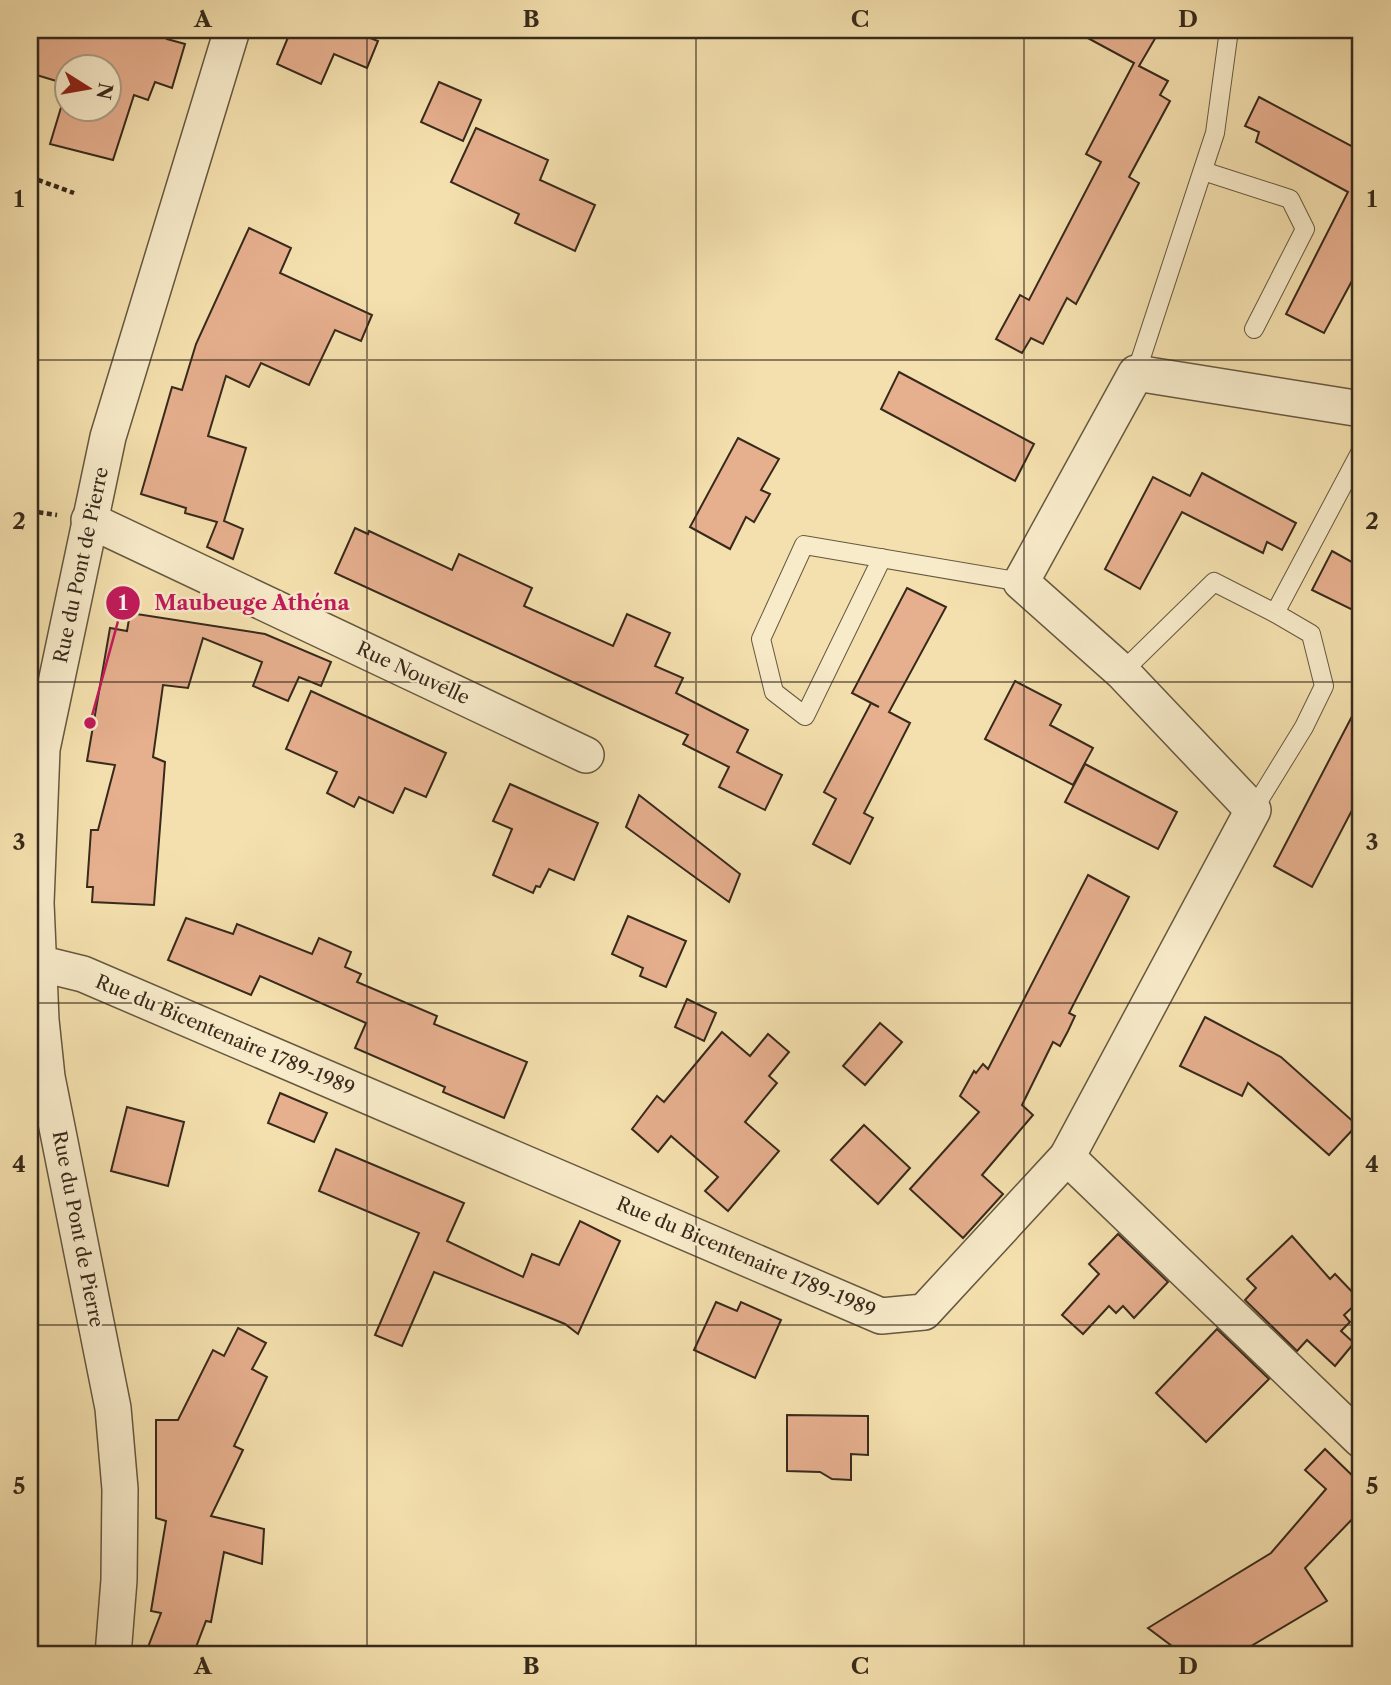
<svg xmlns="http://www.w3.org/2000/svg" width="1391" height="1685" font-family="'Libre Caslon Text',serif">
<style>
.building{fill:#e6af8e;stroke:#372a1c;stroke-width:2}
.lines{fill:none;stroke-linecap:round;stroke-linejoin:round}
.lane-casing{stroke:#665840;stroke-width:20}
.street-casing{stroke:#665840;stroke-width:38}
.path{stroke:#372a1c;stroke-width:4.5;stroke-dasharray:5 3.5;stroke-linecap:butt}
.lane{stroke:#f8ebca;stroke-width:18}
.street{stroke:#f8ebca;stroke-width:35}
.grid{fill:none;stroke:#372a1c;stroke-width:2;stroke-opacity:0.55}
.labels{text-anchor:middle;dominant-baseline:central;stroke-width:5;stroke-linejoin:round;paint-order:stroke}
.street-label{font-size:19px;fill:#372a1c;stroke:#f8ebca}
.leader{fill:none;stroke:#c2185b;stroke-width:2.5}
.callout-dot{fill:#c2185b;stroke:#f8ebca;stroke-width:2.5}
.mark-label{font-size:21px;text-anchor:middle;font-weight:bold;fill:#fff}
.callout-label{font-size:21px;text-anchor:middle;font-weight:bold;fill:#c2185b;stroke:#f8ebca;stroke-width:5;stroke-linejoin:round;paint-order:stroke}
.neatline{fill:none;stroke:#372a1c;stroke-width:2.5}
.grid-label{font-size:23px;text-anchor:middle;font-weight:bold;fill:#372a1c}
</style>
<rect width="100%" height="100%" fill="#f4e0ae"/>
<filter id="stains"><feTurbulence type="fractalNoise" baseFrequency=".00286" numOctaves="4"/><feColorMatrix values="0 0 0 0 .2 0 0 0 0 .09 0 0 0 0 .02 0 0 0 .5 -.17"/></filter>
<radialGradient id="worn" r=".72"><stop offset=".6" stop-color="#630" stop-opacity="0"/><stop offset="1" stop-color="#630" stop-opacity=".3"/></radialGradient>
<g class="building">
<path d="M40 30H170L167 39 185 44 172 88 155 82 148 100 134 95 113 160 50 144 66 91V108H108V66H66V84L30 73Z"/>
<path d="M277 30H350L378 41 367 68 334 54 321 84 277 64 289 35Z"/>
<path d="M1073 30H1160L1139 66 1168 81 1160 95 1170 101 1129 177 1139 183 1076 304 1067 298 1043 344 1031 338 1022 353 996 339 1020 295 1029 300 1101 162 1086 154 1134 63Z"/>
<path d="M439 82 481 100 463 141 421 122Z"/>
<path d="M1259 97 1361 151V264L1324 333 1286 314 1348 192 1256 142 1259 132 1245 126Z"/>
<path d="M476 128 548 160 540 180 595 205 575 251 515 223 519 214 451 182Z"/>
<path d="M249 228 291 248 280 273 372 315 361 341 335 330 309 385 261 363 249 387 226 376 208 436 246 448 224 521 243 529 233 559 207 547 217 522 185 513 186 508 141 494 172 387 182 390 196 344Z"/>
<path d="M899 372 1034 444 1015 481 881 409Z"/>
<path d="M738 438 779 459 761 490 770 494 754 522 746 517 730 549 690 527Z"/>
<path d="M1202 473 1296 523 1282 550 1267 542 1263 553 1182 512 1140 589 1105 569 1153 477 1190 496Z"/>
<path d="M355 528 368 534 369 531 452 570 459 554 532 588 524 606 613 646 627 614 670 633 655 666 683 678 676 693 748 730 737 752 782 775 765 810 719 787 729 767 683 744 688 735 335 573Z"/>
<path d="M1332 551 1361 567V614L1312 590Z"/>
<path d="M907 588 946 607 889 712 910 723 864 813 873 818 850 864 813 844 836 799 824 792 871 703 879 707 852 693Z"/>
<path d="M130 613 265 634 331 662 321 686 299 677 288 701 253 686 262 662 203 638 188 688 163 685 153 757 165 762 154 905 92 902 93 887H87L91 830H98L115 765 87 761 110 628 127 631Z"/>
<path d="M1015 681 1061 705 1050 725 1093 748 1073 785 985 739Z"/>
<path d="M311 691 446 753 426 797 405 788 393 813 359 797 354 807 327 793 337 772 286 749Z"/>
<path d="M1361 699V793L1312 887 1274 866Z"/>
<path d="M1085 764 1177 812 1158 849 1065 802Z"/>
<path d="M510 784 598 823 574 880 549 869 540 887 536 886 533 893 493 875 512 829 493 821Z"/>
<path d="M639 795 740 874 729 902 626 827Z"/>
<path d="M1088 875 1129 897 1069 1013 1075 1016 1068 1031 1060 1046 1053 1042 1022 1105 1033 1115 982 1175 1003 1194 963 1238 910 1189 979 1112 960 1096 974 1071 976 1073 983 1064 988 1069Z"/>
<path d="M628 916 686 941 666 987 640 976 643 968 612 954Z"/>
<path d="M186 918 233 934 237 924 312 954 319 938 351 952 345 967 361 974 357 982 437 1016 434 1024 527 1062 504 1118 443 1092 445 1087 355 1048 366 1023 260 976 251 995 168 960Z"/>
<path d="M687 999 716 1013 704 1041 675 1027Z"/>
<path d="M1205 1017 1281 1057 1357 1125 1329 1155 1248 1083 1242 1096 1180 1066Z"/>
<path d="M880 1023 902 1042 865 1085 843 1066Z"/>
<path d="M722 1032 750 1056 768 1034 789 1052 769 1076 777 1083 745 1122 779 1151 728 1211 705 1191 718 1177 671 1136 658 1152 632 1129 657 1096 664 1102Z"/>
<path d="M280 1093 327 1113 314 1142 268 1123Z"/>
<path d="M127 1107 184 1122 168 1186 111 1171Z"/>
<path d="M864 1125 910 1168 878 1204 831 1160Z"/>
<path d="M336 1149 464 1203 447 1241 523 1277 532 1254 559 1265 580 1221 620 1241 578 1334 565 1324 538 1313 434 1272 402 1346 375 1335 419 1233 319 1191Z"/>
<path d="M1118 1234 1168 1282 1134 1318 1123 1306 1116 1313 1109 1306 1083 1334 1062 1315 1099 1274 1089 1264Z"/>
<path d="M1292 1236 1330 1279 1335 1274 1360 1300 1344 1315 1350 1322 1341 1331 1354 1343 1335 1366 1307 1340 1297 1351 1245 1300 1256 1288 1247 1279Z"/>
<path d="M716 1302 737 1311 741 1302 781 1320 755 1378 694 1350Z"/>
<path d="M238 1328 266 1343 252 1369 267 1377 234 1446 243 1450 211 1516 264 1529 262 1564 224 1552 211 1622 206 1621 193 1655H145L161 1613 151 1611 166 1521 156 1518V1420H178L213 1350 224 1356Z"/>
<path d="M1217 1329 1269 1379 1206 1442 1156 1393Z"/>
<path d="M787 1415 868 1416V1455L851 1454V1480L832 1479 820 1472 787 1471Z"/>
<path d="M1325 1449 1361 1484V1510L1305 1568 1327 1601 1236 1655H1184L1148 1628 1271 1553 1326 1489 1305 1470Z"/>
</g>
<g class="lines">
<g class="lane-casing">
<g id="lane">
<path d="M1203 171 1290 199 1305 229 1254 329"/>
<path d="M1136 373 1215 133 1229 30"/>
<path d="M882 558 805 716 774 692 761 639 804 545 1021 582"/>
<path d="M1122 672 1214 582 1275 613"/>
<path d="M1253 810 1304 727 1324 686 1311 634 1275 613 1361 451"/>
</g>
</g>
<g class="street-casing">
<g id="street">
<path d="M89 520 586 755"/>
<path d="M30 961 83 974 881 1316 924 1312 1067 1157 1361 1440"/>
<path d="M1067 1157 1253 810 1122 672 1021 582 1136 373 1361 409"/>
<path d="M113 1655 119 1580 120 1489 113 1408 47 1077 41 1020 36 903 42 749 108 437 232 30"/>
</g>
</g>
<g class="path">
<path d="M30 177 74 193"/>
<path d="M30 511 57 515"/>
</g>
<use href="#lane" class="lane"/>
<use href="#street" class="street"/>
</g>
<path class="grid" d="M367 30V1655M696 30V1655M1024 30V1655M30 360H1361M30 682H1361M30 1003H1361M30 1325H1361"/>
<g class="labels">
<g class="street-label">
<text transform="translate(81 565) rotate(-78)">Rue du Pont de Pierre</text>
<text transform="translate(413 673) rotate(25)">Rue Nouvelle</text>
<text transform="translate(225 1035) rotate(23)">Rue du Bicentenaire 1789-1989</text>
<text transform="translate(78 1229) rotate(79)">Rue du Pont de Pierre</text>
<text transform="translate(746 1257) rotate(23)">Rue du Bicentenaire 1789-1989</text>
</g>
</g>
<path class="leader" d="M90 723L123 603"/>
<g class="callout-dot">
<circle cx="90" cy="723" r="7"/>
<circle cx="123" cy="603" r="18"/>
</g>
<g class="mark-label">
<text x="123" y="610">1</text>
</g>
<g class="callout-label">
<text x="252" y="610">Maubeuge Athéna</text>
</g>
<rect width="1391" height="1685" fill="none" stroke="#f4e0ae" stroke-width="77"/>
<g transform="translate(88 88) rotate(101)"><circle r="33" fill="#f8ebca" stroke="#ab9e84" stroke-width="2"/>
<path d="M0-5L12 26L0 18L-12 26Z" fill="#8f2418"/>
<text y="-10" font-size="19" font-weight="bold" text-anchor="middle" fill="#372a1c">N</text>
</g>
<rect x="38" y="38" width="1314" height="1608" class="neatline"/>
<g class="grid-label">
<text x="203" y="27">A</text>
<text x="531" y="27">B</text>
<text x="860" y="27">C</text>
<text x="1188" y="27">D</text>
<text x="19" y="207">1</text>
<text x="1372" y="207">1</text>
<text x="19" y="529">2</text>
<text x="1372" y="529">2</text>
<text x="19" y="850">3</text>
<text x="1372" y="850">3</text>
<text x="19" y="1172">4</text>
<text x="1372" y="1172">4</text>
<text x="19" y="1494">5</text>
<text x="1372" y="1494">5</text>
<text x="203" y="1674">A</text>
<text x="531" y="1674">B</text>
<text x="860" y="1674">C</text>
<text x="1188" y="1674">D</text>
</g>
<rect width="100%" height="100%" filter="url(#stains)"/>
<rect width="100%" height="100%" fill="url(#worn)"/>
</svg>
